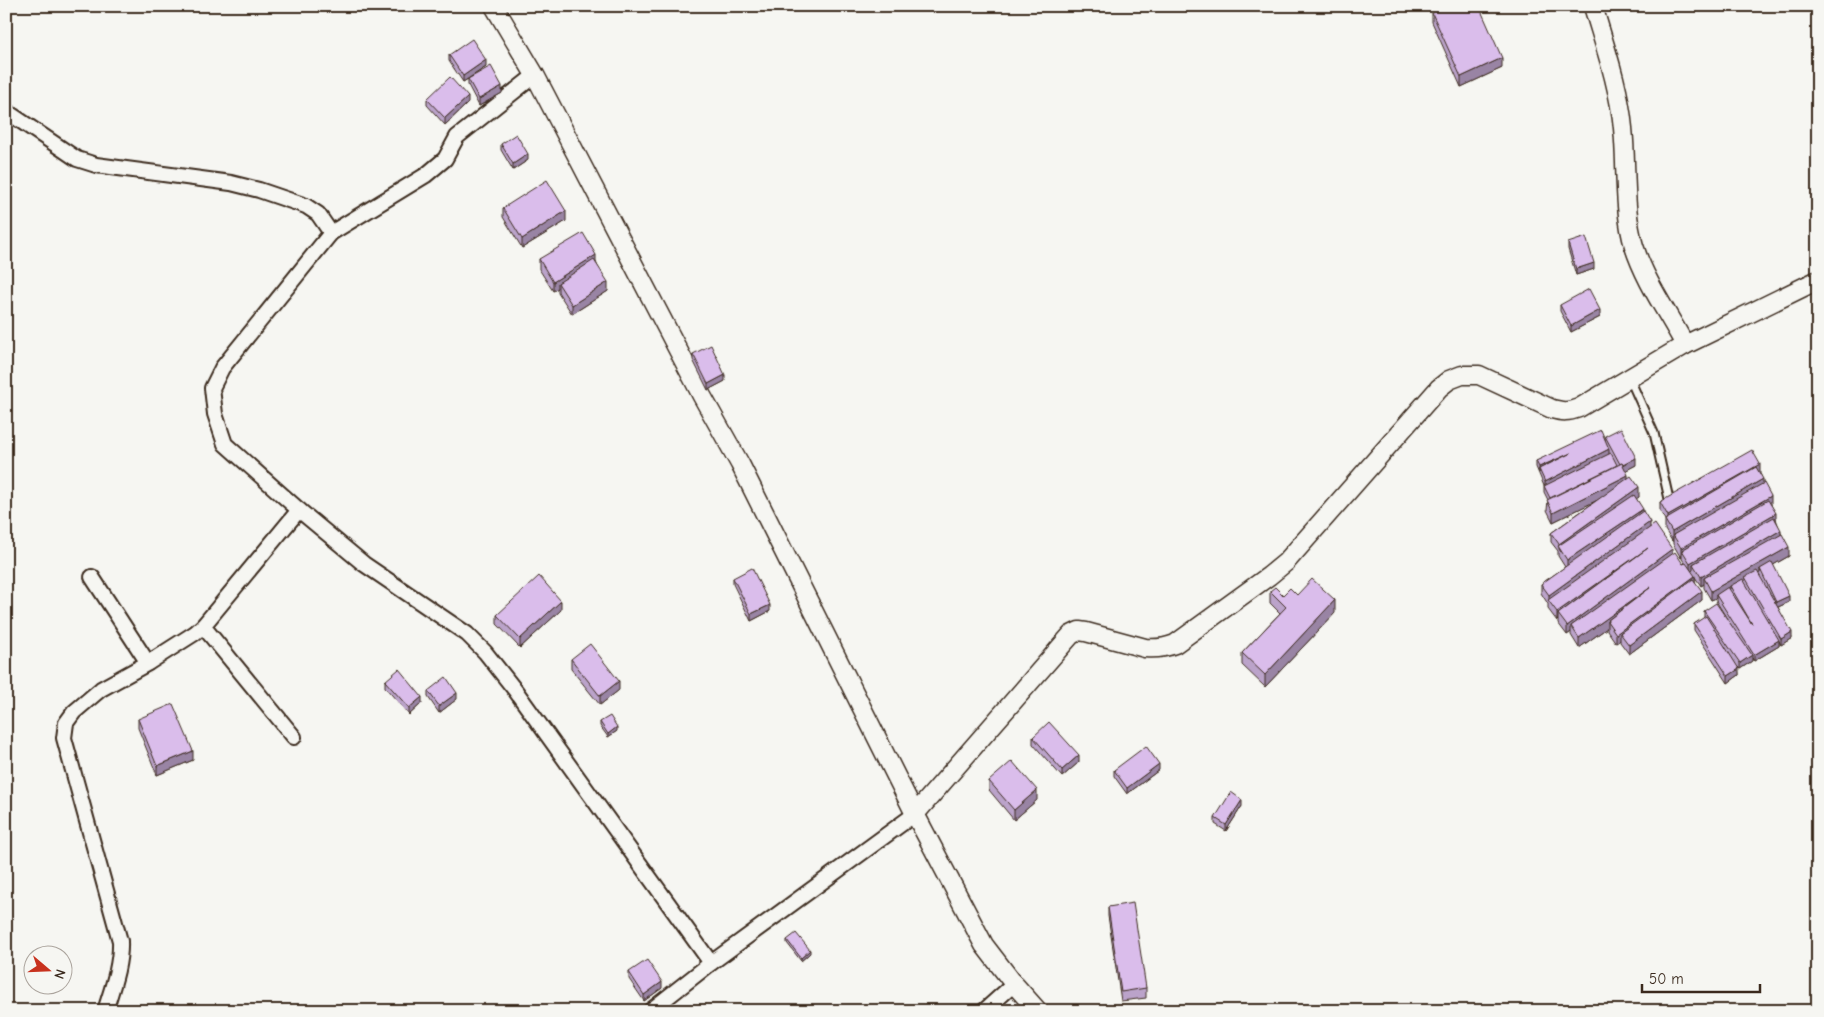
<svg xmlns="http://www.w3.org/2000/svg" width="1824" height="1017" font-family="'Comic Neue',sans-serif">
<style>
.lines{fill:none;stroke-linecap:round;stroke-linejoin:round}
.service-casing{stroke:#3b2a1e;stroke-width:11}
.minor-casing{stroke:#3b2a1e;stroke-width:18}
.tertiary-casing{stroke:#3b2a1e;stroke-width:21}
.service{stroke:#f6f6f2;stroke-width:7}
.minor{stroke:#f6f6f2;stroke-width:14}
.tertiary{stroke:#f6f6f2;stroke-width:18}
.wall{fill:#bba3ca;stroke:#3b2a1e}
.shaded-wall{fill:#9984a4;stroke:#3b2a1e}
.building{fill:#dabdeb;stroke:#3b2a1e}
</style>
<rect width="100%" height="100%" fill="#f6f6f2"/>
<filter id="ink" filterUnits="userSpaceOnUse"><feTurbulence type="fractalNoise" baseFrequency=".02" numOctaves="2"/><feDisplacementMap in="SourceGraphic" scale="10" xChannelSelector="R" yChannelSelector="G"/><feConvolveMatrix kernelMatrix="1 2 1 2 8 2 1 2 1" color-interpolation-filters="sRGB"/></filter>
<g filter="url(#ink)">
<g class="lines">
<g class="service-casing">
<path id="service" d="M1629 377 1654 433 1669 499"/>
</g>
<g class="minor-casing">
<g id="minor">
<path d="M535 75 457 137 445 159 426 175 331 233 222 368 212 388 215 414 225 444 299 510 364 564 467 634 485 652 515 690 711 963"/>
<path d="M6 111 77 159 96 165 231 183 259 190 306 206 318 214 331 233"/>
<path d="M92 577 148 663"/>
<path d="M203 626 294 737"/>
<path d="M105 1011C112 988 121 965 120 941L64 738 66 723 74 712 101 689 148 663 195 633 203 626 299 510"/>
<path d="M650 1011 711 963 915 814"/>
<path d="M984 1011 1014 984"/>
</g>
</g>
<g class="tertiary-casing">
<g id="tertiary">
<path d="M494 6 535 75 702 396 740 464 915 814 984 945 1014 984 1038 1011"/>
<path d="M1593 6C1605 47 1619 86 1623 128 1627 167 1623 209 1634 246 1645 281 1668 313 1685 345"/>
<path d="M915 814 1071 635 1079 631 1086 632 1145 648C1156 649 1165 648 1175 644L1269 576 1286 562 1439 388 1449 380 1462 375H1479L1552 409C1563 412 1568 412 1579 408L1685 345 1818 280"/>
</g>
</g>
<use href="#service" class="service"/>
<use href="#minor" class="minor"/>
<use href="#tertiary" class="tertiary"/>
</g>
<g class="wall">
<path d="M1432 13 1502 68 1461 87 1432 22Z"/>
<path d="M449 55 486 67 472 76 502 93 479 106 468 85V79L463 82 449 61Z"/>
<path d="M427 99 468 103 445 125 427 105Z"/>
<path d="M501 144 528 160 513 170 501 150Z"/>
<path d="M503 208 566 221 522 248 503 217Z"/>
<path d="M1568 243 1594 269 1576 275 1568 249Z"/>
<path d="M539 259 596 262 608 291 572 314 558 292V288L553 291 539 269Z"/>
<path d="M1560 305 1600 317 1571 332 1560 311Z"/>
<path d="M693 354 725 381 708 390 693 360Z"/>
<path d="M1605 436 1636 465 1626 470 1628 478 1639 497 1636 498 1650 527 1672 554 1683 564 1685 563 1682 559V557L1681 558 1673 544V541H1672L1665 530V520L1660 511V502L1760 473 1789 556 1773 565 1789 602 1778 607 1792 638 1781 645 1779 641V646L1754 661 1752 658V661L1740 669 1738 667 1739 675 1728 683 1694 630V624L1704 618V611L1731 625 1716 601V598L1711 600 1704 588V584L1701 586 1695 577V581L1702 600 1629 654 1620 642V640L1616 643 1607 630V628L1579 648 1571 635V632L1567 635 1558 623V620L1557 621 1548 609V604L1541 593V584L1565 567 1558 556V551L1551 542V533L1597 500 1553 522 1547 510 1548 500 1544 492V486L1536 467V461L1605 440Z"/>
<path d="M733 578 770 611 751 621 733 584Z"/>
<path d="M1270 591 1283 595H1297L1335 613 1265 687 1242 665V653L1280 613 1270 603Z"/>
<path d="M561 610 520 648 497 624V615Z"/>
<path d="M571 659 619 690 600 705 571 669Z"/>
<path d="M385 681 422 703 409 715 385 687Z"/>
<path d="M428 691 457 699 439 713 428 697Z"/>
<path d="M138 719 193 760 157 775 138 728Z"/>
<path d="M600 722 617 731 608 737 600 726Z"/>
<path d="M1033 737 1079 762 1062 777 1033 744Z"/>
<path d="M1114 770H1159L1127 794 1114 776Z"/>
<path d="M989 781 1037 800 1014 820 989 790Z"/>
<path d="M1242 806 1226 831 1215 824V818Z"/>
<path d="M1108 907 1146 988V998L1121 1001 1108 916Z"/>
<path d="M787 940 810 953 801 961 787 943Z"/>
<path d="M629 972 662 988 644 1001 629 979Z"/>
</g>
<g class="shaded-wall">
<path d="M1502 58V68L1461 87V77Z"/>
<path d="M486 60V67L463 82V76Z"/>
<path d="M502 86V93L479 106V99Z"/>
<path d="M468 97V103L445 125V118Z"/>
<path d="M528 154V160L513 170V164Z"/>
<path d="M566 211V221L522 248V239Z"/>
<path d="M596 255V265L558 283V288L553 291V282Z"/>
<path d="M1594 263V269L1576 275V269Z"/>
<path d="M608 282V291L572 314V305Z"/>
<path d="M1600 310V317L1571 332V326Z"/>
<path d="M725 375V381L708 390V384Z"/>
<path d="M1609 449V456L1545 488V482Z"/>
<path d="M1571 453 1539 469V473V467Z"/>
<path d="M1636 458V465L1621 473V466Z"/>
<path d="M1760 464V473L1668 525V516Z"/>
<path d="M1628 475V485L1553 522V513Z"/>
<path d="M1763 479V489L1673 535V541H1672V532Z"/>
<path d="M1639 487V497L1561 552 1559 549V544Z"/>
<path d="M1771 496V506L1682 550V557L1681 558V548Z"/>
<path d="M1643 509V518L1567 569V560Z"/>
<path d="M1776 513V522L1693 564V570L1690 572V563Z"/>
<path d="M1650 522V531L1549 600V595Z"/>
<path d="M1781 530V539L1704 578V584L1701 586V577Z"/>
<path d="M1789 547V556L1761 572 1760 569V573L1747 580 1745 577V581L1732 589 1730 586V589L1717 597 1716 595V598L1711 600V591Z"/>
<path d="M1648 548 1558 614V620L1557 621V612Z"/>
<path d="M1672 549V558L1571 626V632L1567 635V626Z"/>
<path d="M1695 576V585L1620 633V640L1616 643V634Z"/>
<path d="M1651 587 1607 621V628L1579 648V638Z"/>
<path d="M1702 591V600L1629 654V645Z"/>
<path d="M1789 596V602L1776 608V602Z"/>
<path d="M1335 600V613L1265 687V675Z"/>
<path d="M561 601V610L520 648V639Z"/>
<path d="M770 605V611L751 621V614Z"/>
<path d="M1792 632V638L1781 645V639Z"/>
<path d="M1779 640V646L1754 661V655Z"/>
<path d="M1752 655V661L1740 669V663Z"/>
<path d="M1739 669V675L1728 683V676Z"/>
<path d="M619 681V690L600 705V696Z"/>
<path d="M457 693V699L439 713V706Z"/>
<path d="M422 697V703L409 715V708Z"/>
<path d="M617 727V731L608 737V734Z"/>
<path d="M193 751V760L157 775V766Z"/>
<path d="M1079 755V762L1062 777V770Z"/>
<path d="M1159 764V770L1127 794V788Z"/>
<path d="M1037 790V800L1014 820V810Z"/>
<path d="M1242 800V806L1226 831V825Z"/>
<path d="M810 950V953L801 961V958Z"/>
<path d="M662 982V988L644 1001V995Z"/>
</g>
<g class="building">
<path d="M1447 6H1479L1502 58 1461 77 1432 13Z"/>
<path d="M472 39 486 60 463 76 449 55Z"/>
<path d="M491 66 502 86 479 99 468 79Z"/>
<path d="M450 77 468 97 445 118 427 99Z"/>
<path d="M516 134 528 154 513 164 501 144Z"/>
<path d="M547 180 566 211 522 239 503 208Z"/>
<path d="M583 233 596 255 553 282 539 259Z"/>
<path d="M1586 237 1594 263 1576 269 1568 243Z"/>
<path d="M594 260 608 282 572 305 558 283Z"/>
<path d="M1589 289 1600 310 1571 326 1560 305Z"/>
<path d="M711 345 725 375 708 384 693 354Z"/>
<path d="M1621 428 1636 458 1623 465 1622 463 1620 464 1605 436Z"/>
<path d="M1601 430 1609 449 1545 482 1539 469 1571 453 1539 467 1536 461Z"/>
<path d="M1752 450 1760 464 1668 516 1660 502Z"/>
<path d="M1611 453 1617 465 1550 498 1544 486Z"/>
<path d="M1622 463 1628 475 1553 513 1547 500Z"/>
<path d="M1756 467 1763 479 1672 532 1665 520Z"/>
<path d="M1631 476 1639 487 1559 544 1551 533Z"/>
<path d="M1764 483 1771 496 1681 548 1673 535Z"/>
<path d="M1634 495 1643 509 1567 560 1558 546Z"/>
<path d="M1768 500 1776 513 1690 563 1682 550Z"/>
<path d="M1643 511 1650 522 1549 595 1541 584Z"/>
<path d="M1774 517 1781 530 1701 577 1693 564Z"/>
<path d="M1655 524 1672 549 1567 626 1558 614 1648 548 1557 612 1548 600Z"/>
<path d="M1782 534 1789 547 1711 591 1704 578Z"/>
<path d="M1675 552 1683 564 1686 563 1695 576 1616 634 1607 621 1651 587 1579 638 1571 626Z"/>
<path d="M1772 562 1789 596 1776 602 1760 569Z"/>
<path d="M752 568 770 605 751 614 733 578Z"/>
<path d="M1757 571 1792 632 1781 639 1745 577Z"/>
<path d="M539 576 561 601 520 639 497 615Z"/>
<path d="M1312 579 1335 600 1265 675 1242 653 1286 607 1270 591 1275 587 1283 595 1290 588 1297 595Z"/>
<path d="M1693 579 1702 591 1629 645 1620 633Z"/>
<path d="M1743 579 1779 640 1754 655 1716 595 1728 587 1752 624 1730 586Z"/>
<path d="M1716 603 1752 655 1740 663 1704 611Z"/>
<path d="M1706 616 1739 669 1728 676 1694 624Z"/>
<path d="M590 644 619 681 600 696 571 659Z"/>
<path d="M399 669 422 697 409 708 385 681Z"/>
<path d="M446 677 457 693 439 706 428 691Z"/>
<path d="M173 704 193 751 157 766 138 719Z"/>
<path d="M610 716 617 727 608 734 600 722Z"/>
<path d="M1049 722 1079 755 1062 770 1033 737Z"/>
<path d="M1146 746 1159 764 1127 788 1114 770Z"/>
<path d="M1012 761 1037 790 1014 810 989 781Z"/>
<path d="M1231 792 1242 800 1226 825 1215 818Z"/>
<path d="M1133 903 1146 988 1121 992 1108 907Z"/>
<path d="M796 933 810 950 801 958 787 940Z"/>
<path d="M647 960 662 982 644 995 629 972Z"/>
</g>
</g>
<rect width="1824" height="1017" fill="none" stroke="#f6f6f2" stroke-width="25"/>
<rect x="12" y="12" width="1799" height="992" fill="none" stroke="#3b2a1e" stroke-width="2" filter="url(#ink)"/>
<g transform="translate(48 970) rotate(109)"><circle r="24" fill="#f6f6f2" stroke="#aba49d"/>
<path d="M0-4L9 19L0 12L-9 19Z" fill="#c8321e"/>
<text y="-8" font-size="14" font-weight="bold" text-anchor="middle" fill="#3b2a1e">N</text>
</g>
<path d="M1642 984v8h118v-8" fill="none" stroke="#3b2a1e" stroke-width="2.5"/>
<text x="1649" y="984" font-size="15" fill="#3b2a1e" stroke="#f6f6f2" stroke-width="4" paint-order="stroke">50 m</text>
</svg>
